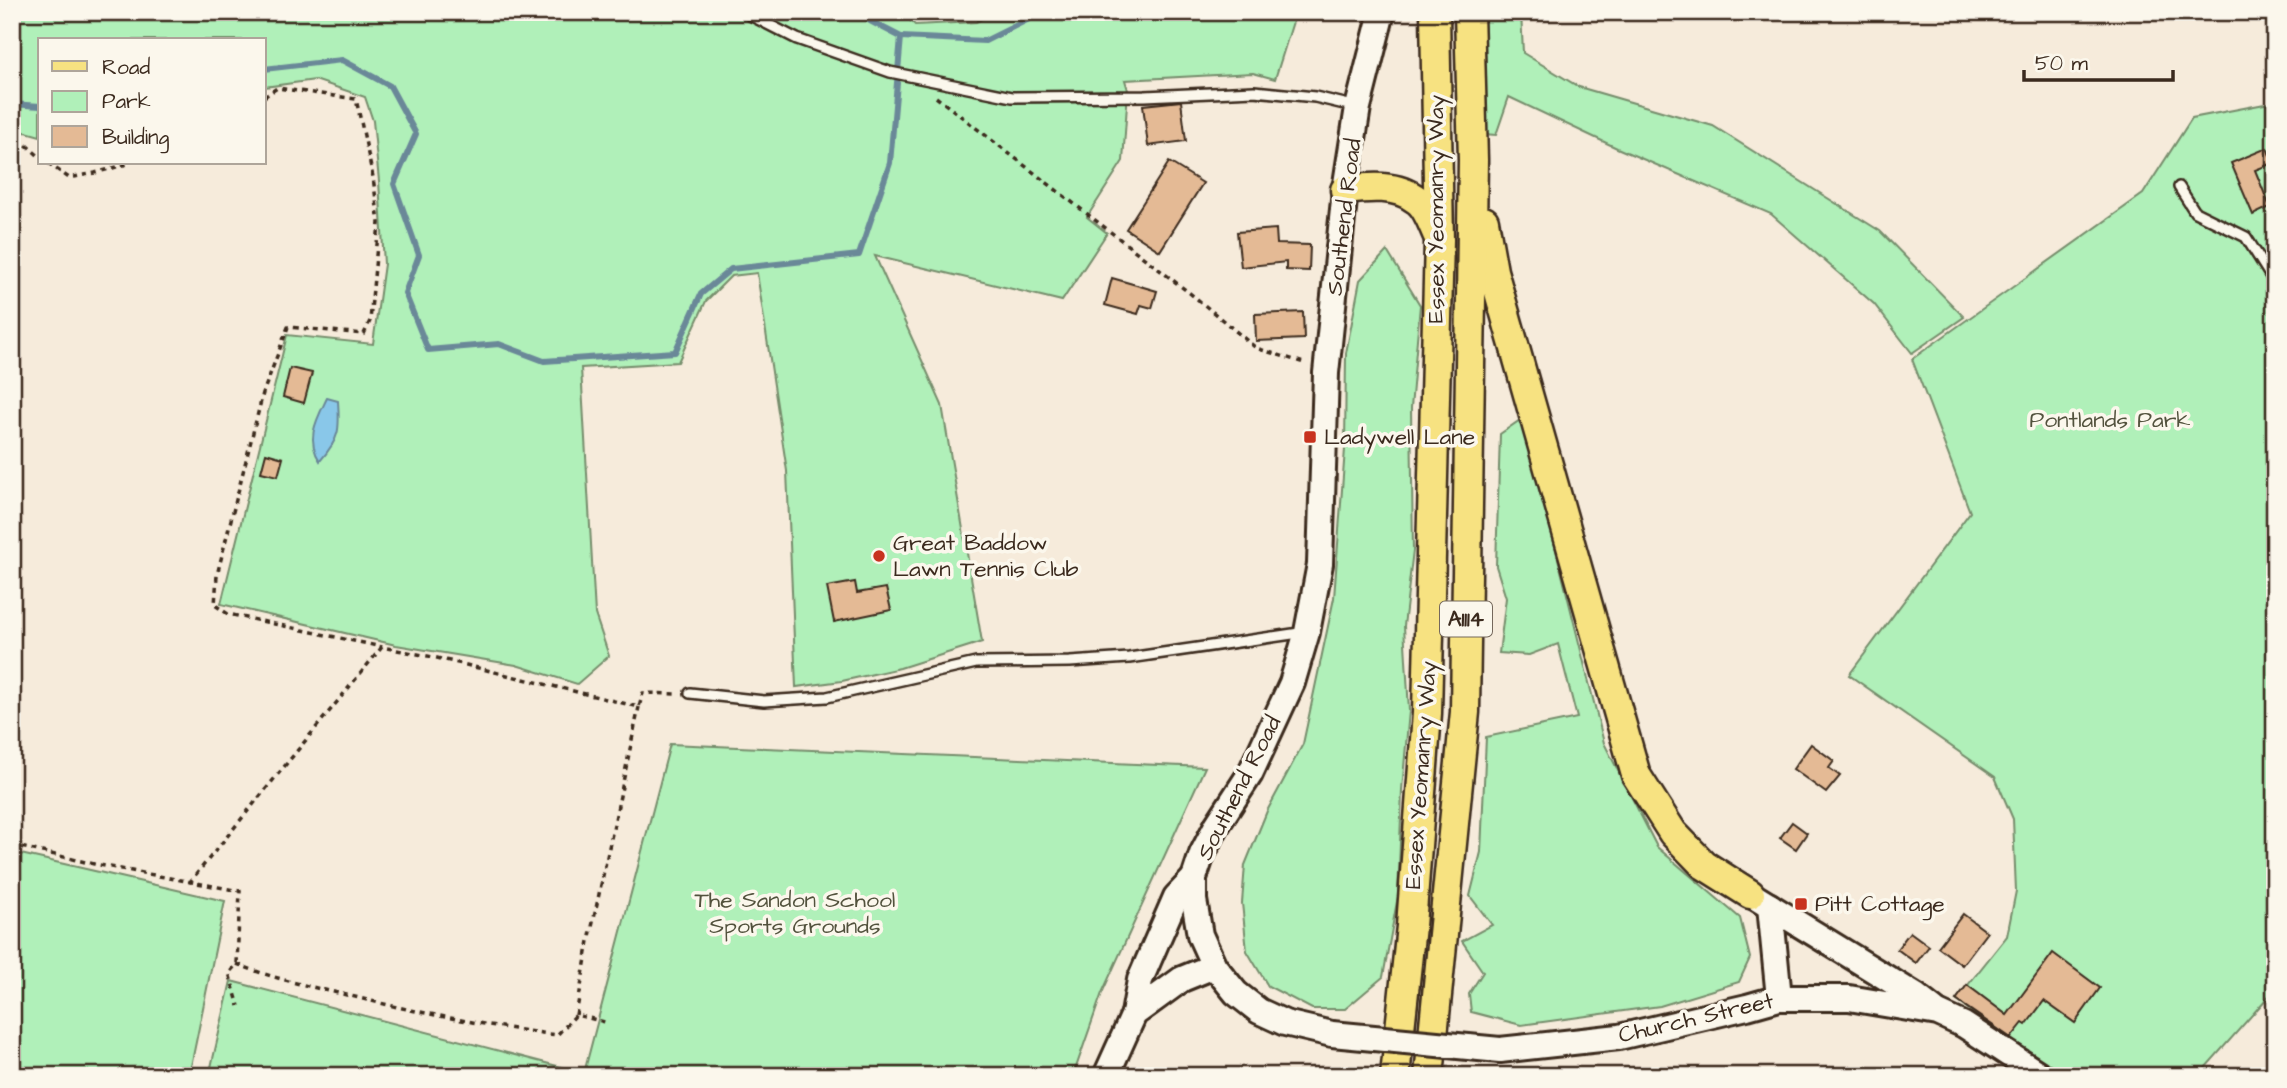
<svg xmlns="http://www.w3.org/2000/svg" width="2287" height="1088" font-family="'Architects Daughter',sans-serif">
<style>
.green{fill:#b0f0b9;stroke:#768d6c;stroke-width:2}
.water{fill:#89c7e9;stroke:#6a8898;stroke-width:2}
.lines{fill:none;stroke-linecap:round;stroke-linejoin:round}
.stream{stroke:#6a8898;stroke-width:6}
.building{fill:#e4ba95;stroke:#3b2a1e;stroke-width:2}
.lane-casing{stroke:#3b2a1e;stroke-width:14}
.secondary-casing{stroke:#3b2a1e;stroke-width:30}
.primary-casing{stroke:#3b2a1e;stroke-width:33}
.path{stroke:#3b2a1e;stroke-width:3.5;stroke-dasharray:5 5;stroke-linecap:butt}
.lane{stroke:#fbf7ec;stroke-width:9}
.secondary{stroke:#fbf7ec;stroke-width:24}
.primary{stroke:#f7e281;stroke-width:28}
.secondary-bridge-casing{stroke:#3b2a1e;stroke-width:30;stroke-linecap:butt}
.secondary-bridge{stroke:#fbf7ec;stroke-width:24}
.poi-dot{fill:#c8321e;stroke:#fbf7ec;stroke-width:2.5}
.labels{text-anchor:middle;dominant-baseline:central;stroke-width:7;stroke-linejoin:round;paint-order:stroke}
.shield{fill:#fbf7ec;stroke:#75685c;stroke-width:2}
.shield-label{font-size:21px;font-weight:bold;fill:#3b2a1e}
.street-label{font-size:23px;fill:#3b2a1e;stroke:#fbf7ec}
.park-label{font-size:23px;fill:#52523d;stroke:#fbf7ec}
.poi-label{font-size:23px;fill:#3b2a1e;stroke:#fbf7ec;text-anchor:start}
</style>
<rect width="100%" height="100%" fill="#f6ebdb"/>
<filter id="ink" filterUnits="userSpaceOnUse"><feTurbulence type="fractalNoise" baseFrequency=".0143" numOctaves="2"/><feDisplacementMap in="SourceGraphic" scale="14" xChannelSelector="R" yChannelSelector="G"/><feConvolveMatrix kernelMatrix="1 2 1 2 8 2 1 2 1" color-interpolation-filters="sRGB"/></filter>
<g filter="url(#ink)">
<g class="green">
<path d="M12 12H901L915 25 976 22 995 12H1296L1275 79 1253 73 1125 80 1128 90 1123 161 1087 217 1107 233 1062 301 875 256 942 405 982 642 900 668 842 681 796 687 787 471 757 273 731 276 706 301 678 362 581 368 595 614 609 656 577 684 516 665 396 645 221 604 287 335 373 344 384 264 379 181 373 121 365 97 315 80 264 87V40H40V136L26 132 12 133Z"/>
<path d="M1483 12H1521L1523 53 1579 87 1713 126 1880 231 1964 317 1912 353 1874 304 1771 214 1617 148 1509 97 1496 135 1484 134Z"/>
<path d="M2275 102V989L2198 1076H2060L1956 1000 2007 936 2016 891 2013 819 1995 777 1849 675 1970 512 1912 359 2143 194 2192 118Z"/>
<path d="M1387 251 1420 305 1411 408 1413 550 1404 626 1409 711 1402 790 1398 896 1383 977 1345 1009H1312L1268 986 1247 951 1242 903 1245 865 1267 811 1303 744 1334 598 1345 449 1346 353 1360 280Z"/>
<path d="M1523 418 1604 743 1657 847 1740 918 1750 958 1739 982 1660 1006 1521 1025 1471 1012 1469 994 1483 972 1462 941 1492 925 1470 896 1481 852 1486 737 1577 718 1558 644 1529 655 1499 653 1506 598 1496 566 1500 434Z"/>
<path d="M670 744 1205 767 1102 993 1073 1076H209L231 981 584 1073Z"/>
<path d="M12 852 225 901 189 1076H12Z"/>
</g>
<path class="water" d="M327 398 338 401C340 430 340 438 320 461 305 439 317 419 327 398Z"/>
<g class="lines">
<g class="stream">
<path d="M901 37 985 41 1043 12"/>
<path d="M264 69 342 60 390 86 416 134 394 184 419 255 405 293 428 350 499 344 544 361 675 352 701 294 731 269 859 255 890 163 901 37 870 21 861 12"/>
<path d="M12 104 40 106"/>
</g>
</g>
<g class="building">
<path d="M1181 101 1186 141 1148 146 1143 105Z"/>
<path d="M2267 148 2273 163 2255 170 2270 207 2253 215 2231 163Z"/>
<path d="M1169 162 1203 183 1160 251 1126 229Z"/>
<path d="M1276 229 1277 244 1310 245 1309 271 1286 270V262L1241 267 1237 232Z"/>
<path d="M1112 278 1157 291 1152 308 1141 305 1138 314 1105 305Z"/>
<path d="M1303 312 1304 339 1256 341 1255 314Z"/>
<path d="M290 368 312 373 304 403 283 397Z"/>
<path d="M266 453 283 458 278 476 261 472Z"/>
<path d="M855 582 857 593 886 588 891 610 834 622 827 587Z"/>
<path d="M1811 744 1834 761 1829 768 1840 776 1826 793 1793 769Z"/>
<path d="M1792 822 1807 833 1796 849 1780 838Z"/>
<path d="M1963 914 1987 932 1962 965 1938 947Z"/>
<path d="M1910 932 1929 946 1916 963 1897 949Z"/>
<path d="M2053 953 2100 988 2075 1023 2044 1001 2026 1025 2023 1023 2011 1038 1956 1000 1967 985 2007 1015Z"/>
</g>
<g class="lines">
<g class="lane-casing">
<g id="lane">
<path d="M744 12 797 39 890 72 1012 97 1145 96 1254 91 1315 97 1357 107"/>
<path d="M2179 187 2195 212 2246 237 2275 283"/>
<path d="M690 693 764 701 827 697 976 663 1070 662 1129 658 1306 632"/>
</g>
</g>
<g class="secondary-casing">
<g id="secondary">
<path d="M1750 894 1916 996 1934 1010"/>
<path d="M1770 906 1779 998"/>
<path d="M1134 1014 1140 980 1176 897 1194 878"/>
<path d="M1332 1034 1285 1023 1259 1011 1236 993 1214 966 1200 935 1194 900V878L1202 854 1217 825 1250 774 1292 683 1307 632 1320 564 1326 373 1345 190 1358 107 1382 12"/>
<path d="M1500 1050 1619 1037 1747 1007 1779 998H1849L1938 1013 1964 1025 2042 1076"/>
<path d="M1106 1076 1134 1014 1182 979 1214 966"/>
</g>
</g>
<g class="primary-casing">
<g id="primary">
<path d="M1345 190C1369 187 1397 184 1417 200 1427 207 1432 223 1437 234"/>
<path d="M1484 221 1493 271 1636 775 1673 833 1704 865 1750 894"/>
<path d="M1395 1076 1411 926 1427 713 1439 240 1435 12"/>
<path d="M1429 1076 1465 712 1473 160 1469 12"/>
</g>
</g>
<g class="path">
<path d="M264 97 277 88 356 99 373 177 379 223 370 321 364 334 288 327 263 393 217 575 215 605 228 614 382 647"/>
<path d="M936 97 1196 298 1256 348 1304 363"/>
<path d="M12 139 15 135 40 157"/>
<path d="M48 163 69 178 95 173 131 163"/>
<path d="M12 845 94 864 240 891 237 964 229 973 239 1006"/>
<path d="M189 883 382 647 433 657 639 707 643 693 676 694"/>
<path d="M237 964C274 979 312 987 351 996 419 1013 487 1026 557 1035L576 1015 605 1022"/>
<path d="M576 1015 589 941 639 707"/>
</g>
<use href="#lane" class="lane"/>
<use href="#secondary" class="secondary"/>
<use href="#primary" class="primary"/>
<g class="secondary-bridge-casing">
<path id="secondary-bridge" d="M1332 1034 1500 1050"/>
</g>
<use href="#secondary-bridge" class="secondary-bridge"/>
</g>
</g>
<g class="poi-dot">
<rect x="1303" y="430" width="14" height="14" rx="3.5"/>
<circle cx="879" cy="556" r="7"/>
<rect x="1794" y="897" width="14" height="14" rx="3.5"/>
</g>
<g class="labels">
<rect class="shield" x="1440" y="601.5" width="52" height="35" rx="5"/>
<g class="shield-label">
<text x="1466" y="619">A1114</text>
</g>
<g class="street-label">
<text transform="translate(1436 209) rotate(-90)">Essex Yeomanry Way</text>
<text transform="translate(1344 217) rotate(-83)">Southend Road</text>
<text transform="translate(1421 775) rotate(-86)">Essex Yeomanry Way</text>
<text transform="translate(1239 788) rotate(-63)">Southend Road</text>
<text transform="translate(1696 1018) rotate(-13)">Church Street</text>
</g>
<g class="park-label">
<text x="2110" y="420">Pontlands Park</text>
<text x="795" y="900">The Sandon School<tspan x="795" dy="26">Sports Grounds</tspan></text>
</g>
<g class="poi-label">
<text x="1324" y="437">Ladywell Lane</text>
<text x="893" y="543">Great Baddow<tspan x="893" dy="26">Lawn Tennis Club</tspan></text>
<text x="1815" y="904">Pitt Cottage</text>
</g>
</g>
<rect width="2287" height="1088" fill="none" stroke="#fbf7ec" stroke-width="42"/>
<rect x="21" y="21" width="2245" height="1046" fill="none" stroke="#3b2a1e" stroke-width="2.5" filter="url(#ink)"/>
<rect x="38" y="38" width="228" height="126" fill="#fbf7ec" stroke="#aea59a" stroke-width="2"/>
<rect x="52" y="61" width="35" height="10" fill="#f7e281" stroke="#aea59a" stroke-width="2"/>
<text x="102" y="74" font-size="21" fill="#3b2a1e">Road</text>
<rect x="52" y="91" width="35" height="21" fill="#b0f0b9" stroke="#aea59a" stroke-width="2"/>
<text x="102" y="108" font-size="21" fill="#3b2a1e">Park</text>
<rect x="52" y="126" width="35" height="21" fill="#e4ba95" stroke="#aea59a" stroke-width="2"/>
<text x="102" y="144" font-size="21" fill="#3b2a1e">Building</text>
<path d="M2024 70v10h149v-10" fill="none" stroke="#3b2a1e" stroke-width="3.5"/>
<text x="2035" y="70" font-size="21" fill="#3b2a1e" stroke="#fbf7ec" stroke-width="5" paint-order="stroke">50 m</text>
</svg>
